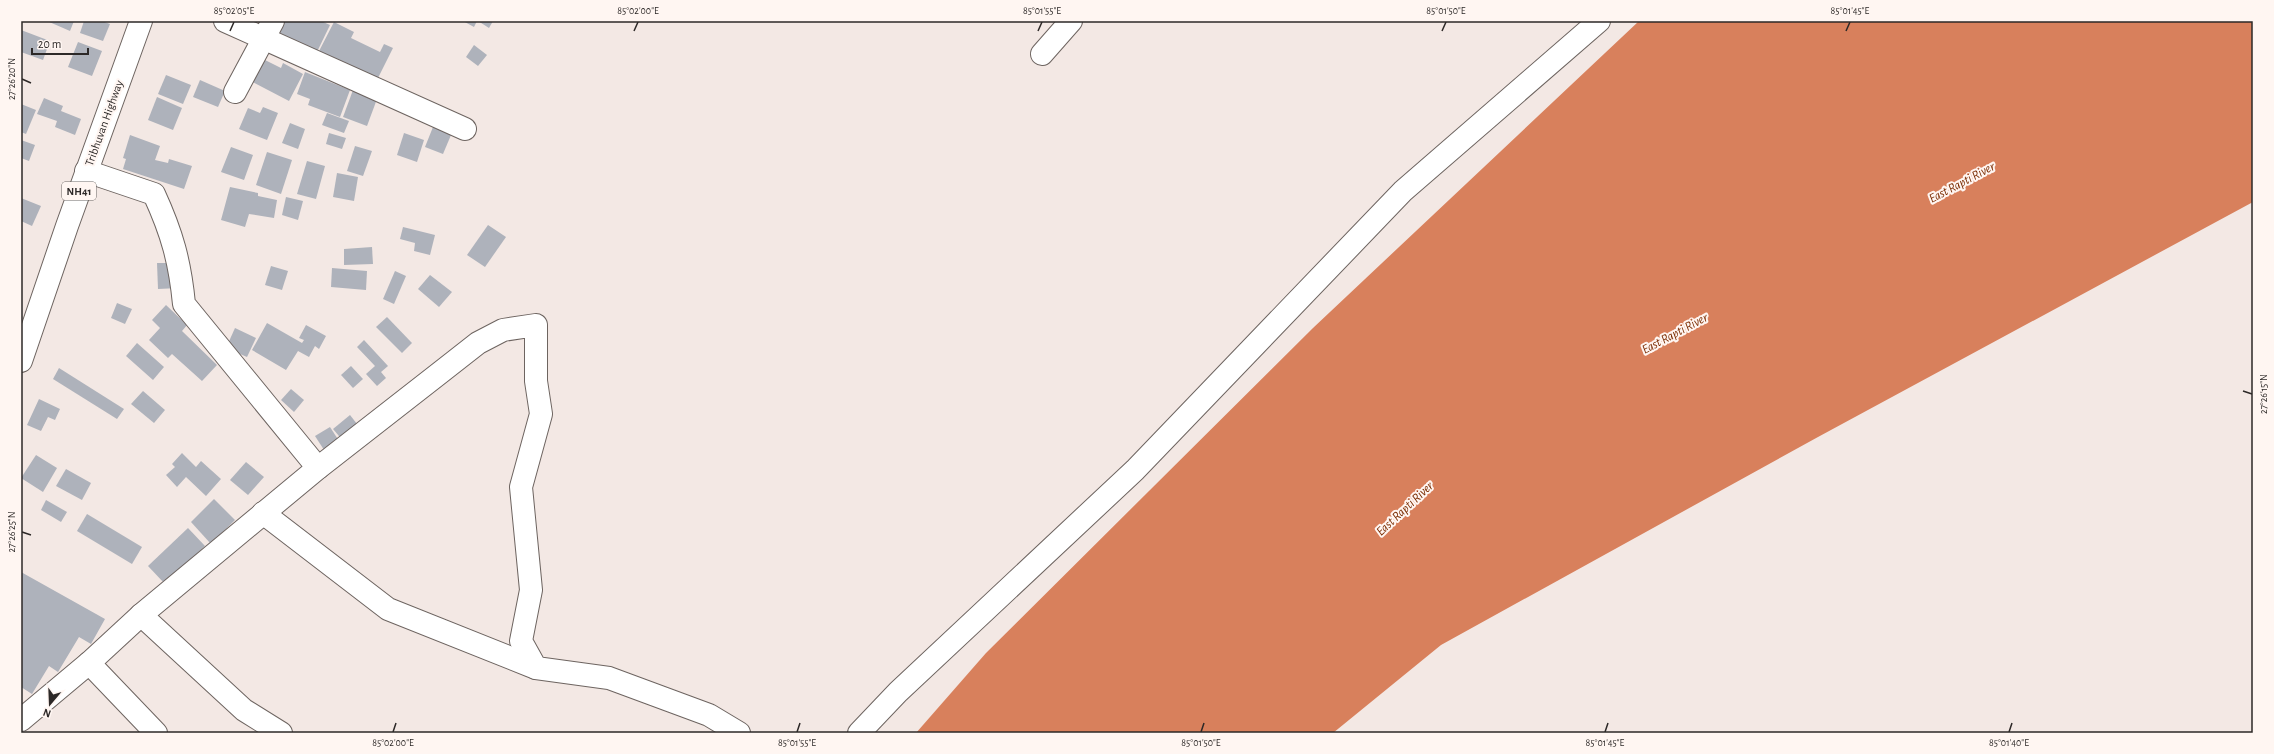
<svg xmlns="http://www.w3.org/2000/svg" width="2274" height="754" font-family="'Alegreya Sans',sans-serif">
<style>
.water{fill:#d8805c}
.building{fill:#aeb2bb}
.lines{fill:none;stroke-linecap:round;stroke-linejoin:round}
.minor-casing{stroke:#6d6460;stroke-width:24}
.major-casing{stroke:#6d6460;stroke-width:24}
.minor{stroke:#fff;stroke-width:22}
.major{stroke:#fff;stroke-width:22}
.ticks{fill:none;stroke:#2c2827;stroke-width:1.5}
.labels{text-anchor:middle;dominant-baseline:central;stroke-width:4;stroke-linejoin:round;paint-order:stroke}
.shield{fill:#fff6f2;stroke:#6b6664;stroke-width:1}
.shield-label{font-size:11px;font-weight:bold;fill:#2c2827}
.street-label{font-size:12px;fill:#2c2827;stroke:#fff6f2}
.water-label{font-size:13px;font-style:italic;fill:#7a2b00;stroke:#fff6f2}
.neatline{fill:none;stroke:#2c2827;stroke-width:1.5}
.ticks-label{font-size:10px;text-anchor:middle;fill:#2c2827}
</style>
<rect width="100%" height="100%" fill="#f3e8e4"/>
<path class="water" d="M1639 21H2253V202L1818 437 1441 645 1333 733H916L986 653 1313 328Z"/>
<g class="building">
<path d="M47 21H74L70 31Z"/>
<path d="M84 21H102L110 24 103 41 80 33Z"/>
<path d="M278 21H321L330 25 316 54 272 34Z"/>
<path d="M463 21H477L474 27Z"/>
<path d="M478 21H493L489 28Z"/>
<path d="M334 22 354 32 351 38 380 52 384 44 393 48 376 82 317 55Z"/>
<path d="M21 30 50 41 43 60 21 52Z"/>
<path d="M78 42 102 51 92 76 68 67Z"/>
<path d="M474 45 487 55 478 66 466 57Z"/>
<path d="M259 57 281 68 283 63 303 74 289 101 247 79Z"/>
<path d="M305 72 350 90 340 117 308 105 310 99 297 94Z"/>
<path d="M166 75 191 85 183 104 158 94Z"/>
<path d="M200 80 225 91 218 107 193 97Z"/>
<path d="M353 90 377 99 367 126 343 117Z"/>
<path d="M157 97 182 108 173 130 148 120Z"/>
<path d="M44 98 63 106 61 111 81 119 75 135 55 127 57 121 37 114Z"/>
<path d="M21 104 36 110 26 134 21 132Z"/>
<path d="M263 107 278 113 267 140 239 129 248 108 260 113Z"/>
<path d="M327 113 349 121 344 133 322 125Z"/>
<path d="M290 123 305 129 298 149 282 143Z"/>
<path d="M433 127 451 135 443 154 425 147Z"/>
<path d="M329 133 346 138 342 149 326 144Z"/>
<path d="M404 133 424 140 417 162 397 155Z"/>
<path d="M130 135 160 146 155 160 168 163 169 159 192 166 184 189 123 169 126 159 123 158Z"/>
<path d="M21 140 35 145 29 161 21 158Z"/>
<path d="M355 146 372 151 363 176 347 171Z"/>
<path d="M231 147 253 155 244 180 221 172Z"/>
<path d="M267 152 292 160 281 194 256 185Z"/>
<path d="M307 161 325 166 316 199 297 194Z"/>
<path d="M337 173 358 177 354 201 333 197Z"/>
<path d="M230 187 258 193V196L277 200 274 218 249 214 245 227 221 220Z"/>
<path d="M286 197 303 201 298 220 282 215Z"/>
<path d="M21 198 41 206 32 226 21 221Z"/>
<path d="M488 225 506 237 485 267 467 255Z"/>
<path d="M403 227 435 235 430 255 414 251 415 243 400 239Z"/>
<path d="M372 247 373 264 344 265V249Z"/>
<path d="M157 263H178L179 288 158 289Z"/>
<path d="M271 266 288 271 282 290 265 285Z"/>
<path d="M332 268 367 271 366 290 331 287Z"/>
<path d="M395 271 406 276 394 304 383 299Z"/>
<path d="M430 275 452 292 439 307 418 289Z"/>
<path d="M117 303 132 309 125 324 111 318Z"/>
<path d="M166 305 187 325 182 331 217 365 202 381 172 354 168 358 149 340 160 328 152 320Z"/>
<path d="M387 317 412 343 402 353 376 327Z"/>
<path d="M267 323 302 343 304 340 299 338 306 325 326 336 319 349 315 346 309 357 298 351 286 370 252 350Z"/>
<path d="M235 328 256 338 247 357 226 348Z"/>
<path d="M364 340 388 366 381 372 386 378 377 386 366 374 375 366 357 347Z"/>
<path d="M137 343 164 367 153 380 126 356Z"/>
<path d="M351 366 363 379 353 388 341 375Z"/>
<path d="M59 368 124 409 117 419 53 379Z"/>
<path d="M291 389 304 400 294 412 281 400Z"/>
<path d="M143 391 165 410 154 423 131 404Z"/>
<path d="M39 399 60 409 55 420 48 417 41 431 27 425Z"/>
<path d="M350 415 361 429 344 442 333 429Z"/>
<path d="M330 427 341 444 326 453 315 436Z"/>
<path d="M182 453 196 467 201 461 221 479 206 496 186 477 177 487 166 475 175 467 172 464Z"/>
<path d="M36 455 57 468 43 492 21 478Z"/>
<path d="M246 462 264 477 248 495 230 480Z"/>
<path d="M66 469 91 483 82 500 56 486Z"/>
<path d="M214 499 235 520 211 544 191 522Z"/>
<path d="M46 500 67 512 61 522 41 510Z"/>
<path d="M87 514 142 547 132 564 77 531Z"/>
<path d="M188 528 205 546 165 584 148 566Z"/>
<path d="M21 572 105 619 91 644 79 637 58 672 49 666 32 694 21 687Z"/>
</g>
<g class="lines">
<g class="minor-casing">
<g id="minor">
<path d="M225 21 465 129"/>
<path d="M1042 54 1071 21"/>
<path d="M235 92 273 21"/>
<path d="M86 171 154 194C172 233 180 262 184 304L318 468"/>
<path d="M263 513 388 609 536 668"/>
<path d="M141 615 244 710 281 733"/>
<path d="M89 663 156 733"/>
<path d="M21 720 89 663 141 615 318 468 441 372 478 343 503 330 536 325V381L541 414 521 487 531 590 521 641 536 668 609 678 709 715 739 733"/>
<path d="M859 733 898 692 1135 470 1403 191 1599 21"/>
</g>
</g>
<g class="major-casing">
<path id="major" d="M21 361 67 226 141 21"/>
</g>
<use href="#minor" class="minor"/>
<use href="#major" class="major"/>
</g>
<path class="ticks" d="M230 31 234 22M634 31 638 22M1038 31 1042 22M1442 31 1446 22M1846 31 1850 22M22 79 31 83M2243 391 2252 394M22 532 31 535M393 732 396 723M797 732 800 723M1201 732 1204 723M1605 732 1608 723M2009 732 2012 723"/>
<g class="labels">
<rect class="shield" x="62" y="182" width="34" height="18" rx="3"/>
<g class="shield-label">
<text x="79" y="191">NH41</text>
</g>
<g class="street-label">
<text transform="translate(104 123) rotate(-70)">Tribhuvan Highway</text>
</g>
<g class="water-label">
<text transform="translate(1962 183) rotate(-28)">East Rapti River</text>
<text transform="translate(1675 334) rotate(-28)">East Rapti River</text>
<text transform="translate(1405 509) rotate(-43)">East Rapti River</text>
</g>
</g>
<rect width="2274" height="754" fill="none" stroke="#fff6f2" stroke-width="44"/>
<g transform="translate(50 704) rotate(199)" stroke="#fff6f2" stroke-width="3" paint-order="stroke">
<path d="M0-3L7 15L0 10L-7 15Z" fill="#2c2827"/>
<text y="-6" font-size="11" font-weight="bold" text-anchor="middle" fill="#2c2827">N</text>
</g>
<path d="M32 48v6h56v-6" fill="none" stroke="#2c2827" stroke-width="2"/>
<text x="38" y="48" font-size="12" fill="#2c2827" stroke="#fff6f2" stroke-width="3" paint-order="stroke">20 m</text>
<rect x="22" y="22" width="2230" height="710" class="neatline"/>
<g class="ticks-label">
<text x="234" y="14">85°02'05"E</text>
<text x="638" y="14">85°02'00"E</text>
<text x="1042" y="14">85°01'55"E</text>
<text x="1446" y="14">85°01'50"E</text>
<text x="1850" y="14">85°01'45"E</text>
<text transform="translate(11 79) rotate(-90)" y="4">27°26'20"N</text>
<text transform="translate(2263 394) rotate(-90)" y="4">27°26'15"N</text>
<text transform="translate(11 532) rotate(-90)" y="4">27°26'25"N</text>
<text x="393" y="746">85°02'00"E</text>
<text x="797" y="746">85°01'55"E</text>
<text x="1201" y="746">85°01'50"E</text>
<text x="1605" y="746">85°01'45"E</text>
<text x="2009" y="746">85°01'40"E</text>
</g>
</svg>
